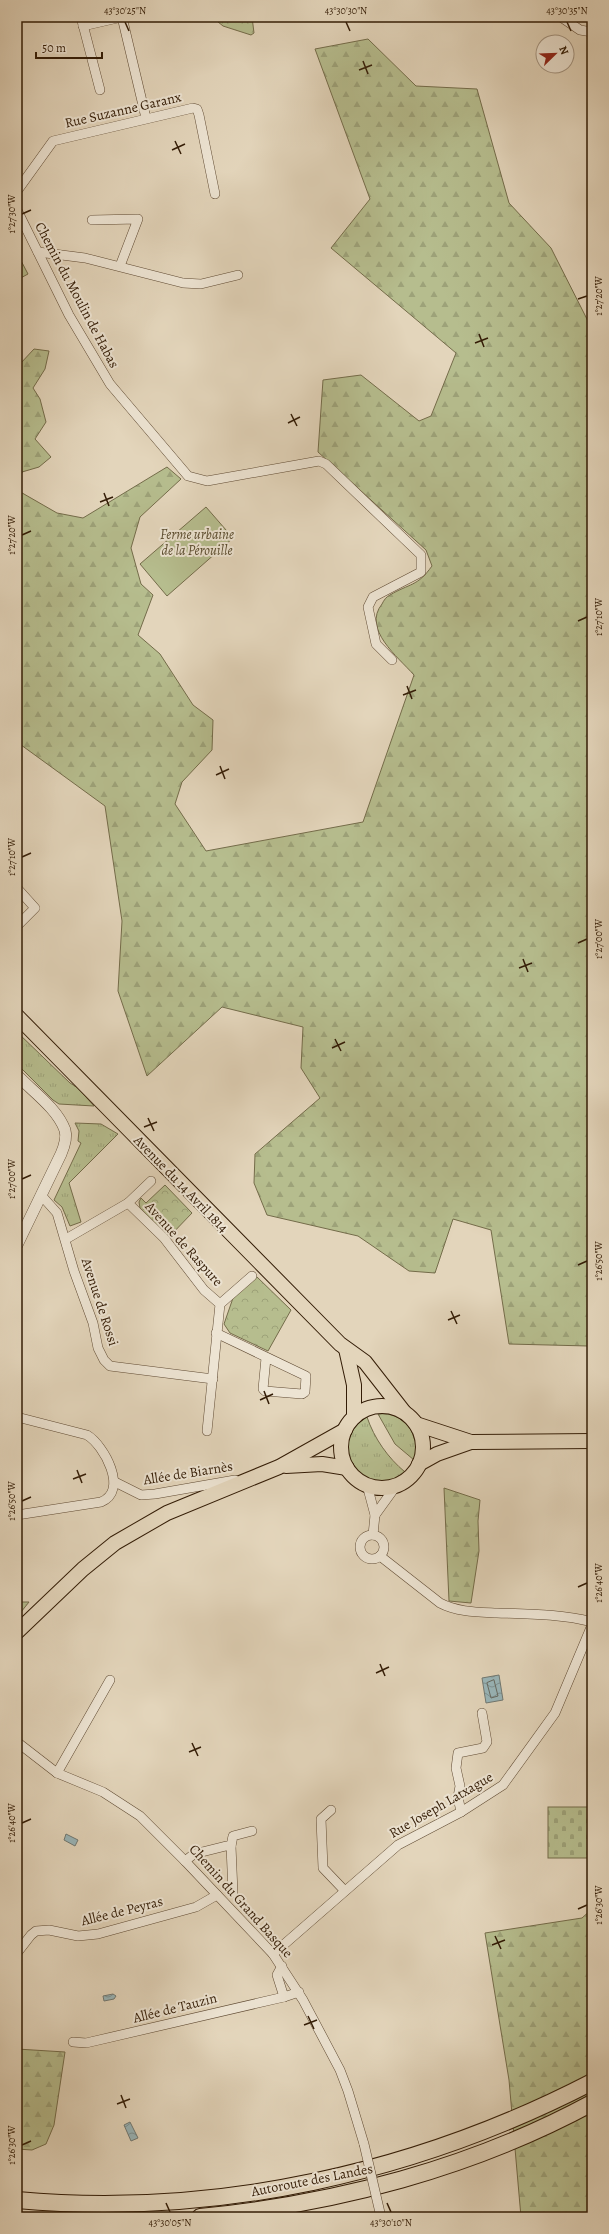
<svg xmlns="http://www.w3.org/2000/svg" width="609" height="2234" font-family="Alegreya,serif">
<style>
.grass{fill:url(#grass-tufts);stroke:#746c4a}
.forest{fill:url(#forest-firs);stroke:#746c4a}
.cemetery{fill:url(#cemetery-stones);stroke:#746c4a}
.park{fill:url(#park-crowns);stroke:#746c4a}
.garden{fill:#b6bd8e;stroke:#746c4a}
.water{fill:url(#water-waves);stroke:#707872}
.lines{fill:none;stroke-linecap:round;stroke-linejoin:round}
.shore{stroke:#666960;stroke-width:1}
.minor-casing{stroke:#5f4a33;stroke-width:10}
.tertiary-casing{stroke:#5f4a33;stroke-width:12}
.primary-casing{stroke:#331c06;stroke-width:16}
.motorway-casing{stroke:#331c06;stroke-width:18}
.minor{stroke:#ede4d3;stroke-width:9}
.tertiary{stroke:#ede4d3;stroke-width:11}
.primary{stroke:#e3d5bb;stroke-width:14}
.motorway{stroke:#e3d5bb;stroke-width:16}
.minor-bridge-casing{stroke:#5f4a33;stroke-width:10;stroke-linecap:butt}
.minor-bridge{stroke:#ede4d3;stroke-width:9}
.ticks{fill:none;stroke:#331c06;stroke-width:1.5}
.labels{text-anchor:middle;dominant-baseline:central;stroke-width:4;stroke-linejoin:round;paint-order:stroke}
.street-label{font-size:14px;fill:#331c06;stroke:#ede4d3}
.park-label{font-size:14px;font-style:italic;fill:#5a4c2f;stroke:#ede4d3}
.neatline{fill:none;stroke:#331c06;stroke-width:1.5}
.ticks-label{font-size:10px;text-anchor:middle;fill:#331c06}
</style>
<defs>
<pattern id="grass-tufts" width="24" height="20" patternUnits="userSpaceOnUse"><rect width="24" height="20" fill="#b6bd8e"/><path d="M3 7l-1-3M5 7V3M7 7l1-3M15 17l-1-3M17 17v-4M19 17l1-3" fill="none" stroke="#9da279"/></pattern>
<pattern id="forest-firs" width="22" height="20" patternUnits="userSpaceOnUse"><rect width="22" height="20" fill="#b6bd8e"/><path d="M5 1l3.5 6h-7zM16 11l3.5 6h-7z" fill="#9da279"/></pattern>
<pattern id="cemetery-stones" width="16" height="16" patternUnits="userSpaceOnUse"><rect width="16" height="16" fill="#b6bd8e"/><path d="M2 7V4a2 2 0 0 1 4 0v3zM10 15v-3a2 2 0 0 1 4 0v3z" fill="#9da279"/></pattern>
<pattern id="park-crowns" width="20" height="18" patternUnits="userSpaceOnUse"><rect width="20" height="18" fill="#b6bd8e"/><path d="M2 6a3 3 0 1 1 6 0M12 15a3 3 0 1 1 6 0" fill="none" stroke="#9da279"/></pattern>
<pattern id="water-waves" width="16" height="10" patternUnits="userSpaceOnUse"><rect width="16" height="10" fill="#99b6ba"/><path d="M0 5q4-4 8 0t8 0" fill="none" stroke="#7d9395"/></pattern>
</defs>
<rect width="100%" height="100%" fill="#e3d5bb"/>
<filter id="stains"><feTurbulence type="fractalNoise" baseFrequency=".005" numOctaves="4"/><feColorMatrix values="0 0 0 0 .2 0 0 0 0 .09 0 0 0 0 .02 0 0 0 .5 -.17"/></filter>
<radialGradient id="worn" r=".72"><stop offset=".6" stop-color="#630" stop-opacity="0"/><stop offset="1" stop-color="#630" stop-opacity=".3"/></radialGradient>
<g class="grass">
<path d="M17 1032 70 1083 78 1088 94 1106 59 1104 53 1100 17 1064Z"/>
<path d="M75 1123 101 1124 118 1134 69 1183 81 1222 70 1226 62 1207 54 1200 81 1143 78 1141 79 1131Z"/>
<path d="M378 1414C405 1411 421 1436 414 1460L395 1444Z"/>
<path d="M367 1417C374 1438 388 1458 405 1472 367 1507 322 1444 367 1417Z"/>
<path d="M17 1602H29L17 1617Z"/>
</g>
<g class="forest">
<path d="M368 39 416 86 477 89 509 203 551 248 592 329V1351L588 1346 509 1344 491 1230 453 1219 435 1273 409 1271 358 1236 267 1215 254 1183 255 1154 320 1098 301 1068 303 1027 222 1007 147 1076 118 991 122 921 105 806 17 742V490L57 513 83 518 167 467 181 479 140 517 131 548 141 584 153 595 138 635 160 654 193 705 213 720 212 750 182 782 175 804 206 851 363 822 414 675C398 657 362 629 382 604 384 600 386 597 390 595 410 583 417 587 432 566L426 550 318 452 323 380 361 375 419 421 431 416 456 353 331 248 370 199 315 49Z"/>
<path d="M34 349 49 351 45 369 33 388 40 399 46 422 35 439 51 457 39 467 22 472 17 489V374L20 364Z"/>
<path d="M444 1488 480 1500 478 1521 479 1551 471 1603 449 1601Z"/>
<path d="M592 1909V2217H521L509 2080 485 1933 582 1918Z"/>
<path d="M17 2049 65 2052 54 2125 46 2144 32 2150 17 2149Z"/>
</g>
<rect class="cemetery" x="548" y="1807" width="44" height="51"/>
<g class="park">
<path d="M212 17H252L254 33 251 35 223 26Z"/>
<path d="M165 1185 192 1213 169 1237 140 1208 139 1202 141 1198 146 1203Z"/>
<path d="M256 1276 291 1310 268 1351 230 1333 224 1324 233 1298Z"/>
</g>
<g class="garden">
<path d="M17 253 28 274 17 280Z"/>
<path d="M206 507 233 538 167 596 140 564Z"/>
</g>
<g class="water">
<path d="M499 1675 503 1700 486 1703 482 1678Z"/>
<path d="M66 1834 78 1840 75 1846 64 1840Z"/>
<path d="M113 1994 116 1996 114 1999 104 2001 103 1996Z"/>
<path d="M130 2122 138 2138 131 2141 124 2125Z"/>
</g>
<g class="lines">
<path class="shore" d="M494 1680 498 1696 491 1698 487 1683Z"/>
<g class="minor-casing">
<g id="minor">
<path d="M81 17 100 90"/>
<path d="M122 17 146 118"/>
<path d="M561 17 580 30 592 32"/>
<path d="M83 26 122 17"/>
<path d="M17 191 53 141 193 108 197 109 199 115 215 194"/>
<path d="M17 210 69 315 110 384 188 476 207 481 319 461 326 464 421 555V572L373 597 368 607 376 644 392 660"/>
<path d="M92 220 138 219 120 266"/>
<path d="M38 252 85 258 183 283 201 284 238 275"/>
<path d="M17 888 35 908 17 926"/>
<path d="M41 1195 57 1213 74 1271 93 1323 98 1348 104 1360 110 1366 213 1379"/>
<path d="M128 1203 164 1238 204 1290 220 1304 207 1431"/>
<path d="M66 1239 128 1203 151 1181"/>
<path d="M220 1304 252 1276"/>
<path d="M216 1333 306 1376 305 1392 302 1394 265 1391 263 1389 266 1358"/>
<path d="M17 1417 87 1435C104 1445 129 1491 101 1502L17 1515"/>
<path d="M115 1482 141 1495 155 1494 235 1480"/>
<path d="M367 1485 375 1515 373 1535"/>
<path d="M375 1515 396 1486"/>
<circle cx="372" cy="1547" r="12"/>
<path d="M380 1556 440 1603C457 1612 477 1612 497 1613 528 1614 562 1614 592 1622"/>
<path d="M17 1742 57 1773 103 1792 140 1816 185 1861 273 1954 303 2000 340 2070 348 2091 364 2144"/>
<path d="M57 1773 110 1680"/>
<path d="M331 1810 321 1819 323 1868 344 1890"/>
<path d="M461 1812 458 1797 460 1786 456 1768 458 1753 483 1748 487 1742 482 1713"/>
<path d="M231 1846 233 1836 252 1831"/>
<path d="M185 1861 194 1854 226 1846H231L233 1893"/>
<path d="M17 1953 31 1935 36 1931 49 1930 78 1936 98 1934 196 1907 217 1895"/>
<path d="M273 1954 398 1845 461 1812 503 1785 555 1713 592 1625"/>
<path d="M282 1966 277 1975 284 1997 299 1992"/>
<path d="M73 2042 86 2043 284 1997"/>
</g>
</g>
<g class="tertiary-casing">
<path id="tertiary" d="M17 1075C32 1091 57 1108 65 1130 67 1137 64 1147 61 1154L17 1245"/>
</g>
<g class="primary-casing">
<g id="primary">
<path d="M17 1016 340 1344 365 1362 404 1412"/>
<path d="M346 1349 354 1385V1417"/>
<circle cx="382" cy="1447" r="41"/>
<path d="M416 1424 471 1442"/>
<path d="M419 1464 437 1454 471 1442 592 1441"/>
<path d="M286 1466 322 1464 347 1468"/>
<path d="M17 1632 83 1569 115 1543 167 1513 279 1467 345 1430"/>
</g>
</g>
<g class="motorway-casing">
<g id="motorway">
<path d="M17 2200C216 2218 416 2173 592 2082"/>
<path d="M200 2217C335 2204 472 2168 592 2103"/>
</g>
</g>
<use href="#minor" class="minor"/>
<use href="#tertiary" class="tertiary"/>
<use href="#primary" class="primary"/>
<use href="#motorway" class="motorway"/>
<g class="minor-bridge-casing">
<path id="minor-bridge" d="M364 2144 381 2217"/>
</g>
<use href="#minor-bridge" class="minor-bridge"/>
</g>
<path class="ticks" d="M125 22 129 31M346 22 350 31M567 22 571 31M363 61 368 74M359 70 372 65M175 141 181 154M172 150 185 144M22 214 31 210M578 299 587 296M479 334 484 347M475 343 488 338M291 414 297 426M288 423 300 417M104 493 109 506M100 502 113 497M22 535 31 531M578 621 587 617M407 686 412 699M403 695 416 690M220 766 225 779M216 775 229 769M22 857 31 853M578 943 587 939M523 959 528 972M519 968 532 963M335 1039 341 1051M332 1048 345 1042M148 1118 154 1131M144 1127 157 1122M22 1179 31 1175M578 1265 587 1261M451 1311 457 1324M448 1320 460 1315M264 1391 269 1404M260 1400 273 1394M77 1470 82 1483M73 1479 86 1474M22 1501 31 1497M578 1587 587 1583M380 1664 385 1676M376 1673 389 1667M192 1743 198 1756M189 1752 201 1747M22 1823 31 1819M578 1909 587 1905M495 1936 501 1949M492 1945 505 1940M308 2016 314 2029M304 2025 317 2020M121 2095 126 2108M117 2104 130 2099M22 2145 31 2141M166 2203 170 2212M387 2203 391 2212"/>
<g class="labels">
<g class="street-label">
<text transform="translate(123 110) rotate(-13)">Rue Suzanne Garanx</text>
<text transform="translate(77 295) rotate(62)">Chemin du Moulin de Habas</text>
<text transform="translate(181 1184) rotate(46)">Avenue du 14 Avril 1814</text>
<text transform="translate(184 1244) rotate(48)">Avenue de Raspure</text>
<text transform="translate(100 1302) rotate(72)">Avenue de Rossi</text>
<text transform="translate(188 1473) rotate(-9)">Allée de Biarnès</text>
<text transform="translate(441 1805) rotate(-30)">Rue Joseph Latxague</text>
<text transform="translate(241 1901) rotate(48)">Chemin du Grand Basque</text>
<text transform="translate(122 1911) rotate(-14)">Allée de Peyras</text>
<text transform="translate(175 2008) rotate(-14)">Allée de Tauzin</text>
<text transform="translate(312 2180) rotate(-11)">Autoroute des Landes</text>
</g>
<g class="park-label">
<text x="197" y="534">Ferme urbaine<tspan x="197" dy="16">de la Pérouille</tspan></text>
</g>
</g>
<rect width="609" height="2234" fill="none" stroke="#e3d5bb" stroke-width="44"/>
<g transform="translate(555 54) rotate(67)"><circle r="19" fill="#ede4d3" stroke="#a39481"/>
<path d="M0-3L7 15L0 10L-7 15Z" fill="#8f2418"/>
<text y="-6" font-size="11" font-weight="bold" text-anchor="middle" fill="#331c06">N</text>
</g>
<path d="M36 52v6h66v-6" fill="none" stroke="#331c06" stroke-width="2"/>
<text x="42" y="52" font-size="12" fill="#331c06" stroke="#ede4d3" stroke-width="3" paint-order="stroke">50 m</text>
<rect x="22" y="22" width="565" height="2190" class="neatline"/>
<g class="ticks-label">
<text x="125" y="14">43°30'25"N</text>
<text x="346" y="14">43°30'30"N</text>
<text x="567" y="14">43°30'35"N</text>
<text transform="translate(11 214) rotate(-90)" y="4">1°27'30"W</text>
<text transform="translate(598 296) rotate(-90)" y="4">1°27'20"W</text>
<text transform="translate(11 535) rotate(-90)" y="4">1°27'20"W</text>
<text transform="translate(598 617) rotate(-90)" y="4">1°27'10"W</text>
<text transform="translate(11 857) rotate(-90)" y="4">1°27'10"W</text>
<text transform="translate(598 939) rotate(-90)" y="4">1°27'00"W</text>
<text transform="translate(11 1179) rotate(-90)" y="4">1°27'00"W</text>
<text transform="translate(598 1261) rotate(-90)" y="4">1°26'50"W</text>
<text transform="translate(11 1501) rotate(-90)" y="4">1°26'50"W</text>
<text transform="translate(598 1583) rotate(-90)" y="4">1°26'40"W</text>
<text transform="translate(11 1823) rotate(-90)" y="4">1°26'40"W</text>
<text transform="translate(598 1905) rotate(-90)" y="4">1°26'30"W</text>
<text transform="translate(11 2145) rotate(-90)" y="4">1°26'30"W</text>
<text x="170" y="2226">43°30'05"N</text>
<text x="391" y="2226">43°30'10"N</text>
</g>
<rect width="100%" height="100%" filter="url(#stains)"/>
<rect width="100%" height="100%" fill="url(#worn)"/>
</svg>
